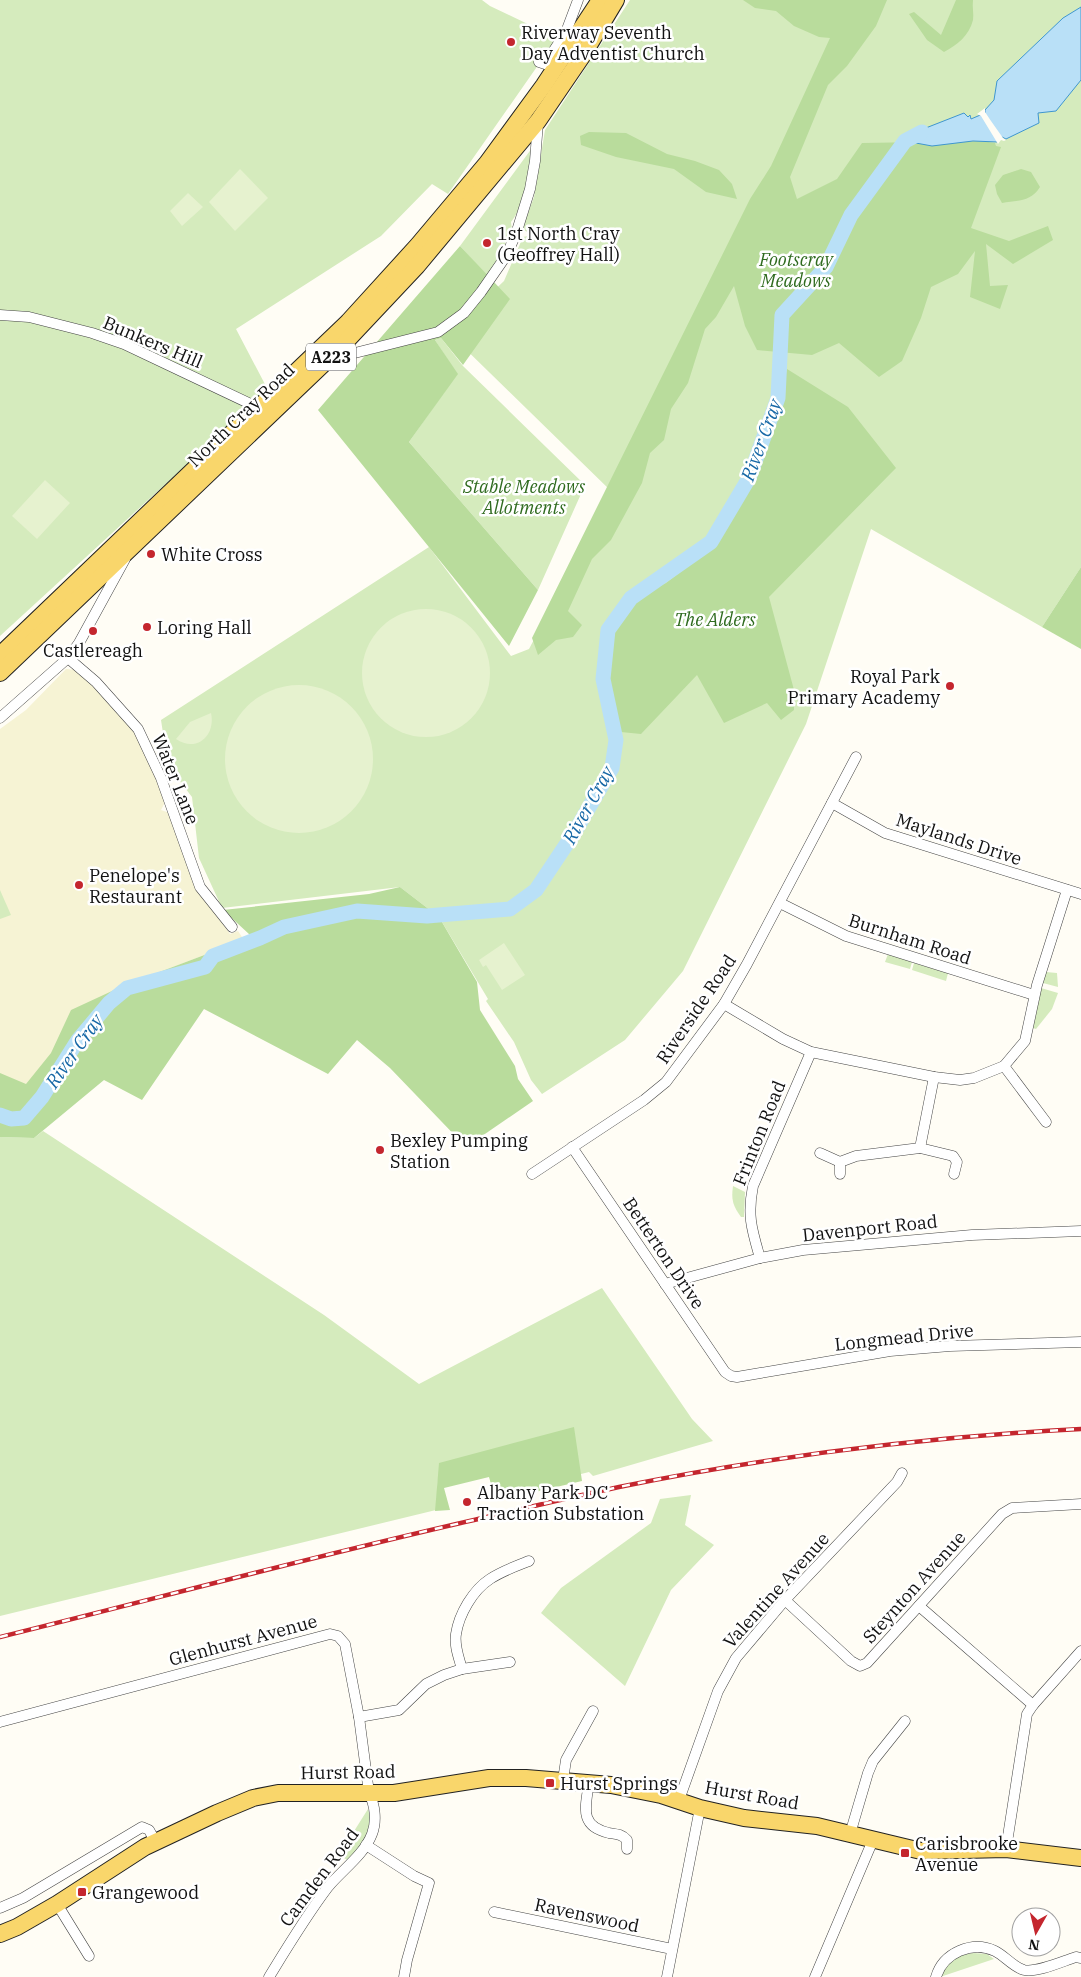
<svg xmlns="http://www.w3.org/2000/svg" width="1081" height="1977" font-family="'IBM Plex Serif',serif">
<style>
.farmland{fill:#f6f3d4}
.green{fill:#d5ebbd}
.forest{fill:#b9dc9c}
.pitch{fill:#e6f2cf}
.water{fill:#b9e0f7;stroke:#3f96cf}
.pier{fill:#fffdf5}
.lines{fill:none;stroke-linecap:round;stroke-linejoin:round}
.river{stroke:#b9e0f7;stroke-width:15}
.street-casing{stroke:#444;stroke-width:11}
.primary-casing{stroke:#222;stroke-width:18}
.street{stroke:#fff;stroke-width:10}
.primary{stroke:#f9d66b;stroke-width:16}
.rail-casing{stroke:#c4262e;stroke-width:4.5}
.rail{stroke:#fff;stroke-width:2.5;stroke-dasharray:8;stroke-linecap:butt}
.poi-dot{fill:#c4262e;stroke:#fff;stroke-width:2}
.labels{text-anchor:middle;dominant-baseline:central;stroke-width:5;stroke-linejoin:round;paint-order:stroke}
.shield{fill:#fff;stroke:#585858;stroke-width:1}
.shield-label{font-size:16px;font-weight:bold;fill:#111}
.poi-label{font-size:18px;fill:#111;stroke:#fff;text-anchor:start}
.park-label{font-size:18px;font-style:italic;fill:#2f6b1f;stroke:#fff}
.street-label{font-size:18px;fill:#111;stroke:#fff}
.water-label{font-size:19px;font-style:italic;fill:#1768a6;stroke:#fff}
</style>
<rect width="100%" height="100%" fill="#fffdf5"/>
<path class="farmland" d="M66 669 79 670 138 729 167 798 161 810 173 814 198 888 230 934 238 931 244 940 125 985 0 1113V729L26 710Z"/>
<g class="green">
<path d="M0 0H482L490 6 557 38 448 194 432 184 381 236 236 329 268 390 0 636Z"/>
<path d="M630 0H1081V567L1042 627 871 529 806 724 683 971 625 1040 542 1094 531 1080 514 1042 486 1001 488 999 439 917 400 887 222 908 199 858 192 797 168 766 161 720 429 547 511 656 529 649 612 492 449 333 504 281 523 237 528 236 529 233 522 229 534 197 545 130Z"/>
<path d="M532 148C528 172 527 202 511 222L512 230 488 277 460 246Z"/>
<path d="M441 338 463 366 585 485 538 590 409 442 457 374 435 340Z"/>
<path d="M0 890 11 915 0 919Z"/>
<path d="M888 954 912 962 910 969 885 962Z"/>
<path d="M914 963 948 973 946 981 912 970Z"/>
<path d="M1046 972 1057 973 1058 987 1043 983Z"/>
<path d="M1041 988 1058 993 1052 1009 1036 1029 1033 1028Z"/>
<path d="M43 1131 324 1315 419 1384 602 1288 692 1419 713 1441 593 1476 589 1472 494 1496 487 1466 438 1479 436 1510 0 1616V1137L34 1138Z"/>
<path d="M733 1186 745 1192 744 1217H741C733 1206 731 1200 733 1186Z"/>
<path d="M691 1495 685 1525 714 1545 671 1590 625 1686 541 1613 561 1588 651 1523 660 1499Z"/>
<path d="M368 1809C376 1831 362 1845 349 1861L339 1855Z"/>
<path d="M973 1953 987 1954 994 1959 940 1977C948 1961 956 1955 973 1953Z"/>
</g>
<g class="forest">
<path d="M743 0H887L876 26 847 66 828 85 790 177 797 199 837 179 862 143 982 141 995 143 996 146 1001 147 971 228 1009 241 1048 226 1053 240 1013 264 986 244 990 286 1008 285 1000 309 970 297 975 251 958 274 931 287 921 318 902 361 879 377 839 343 812 355 757 350 745 326 734 286 716 317 705 329 688 383 671 409 664 440 650 453 642 483 611 540 592 559 568 611 582 625 573 637 556 640 538 655 532 638 750 199 771 166 830 38 819 37 794 26 776 11 755 8Z"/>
<path d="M956 0H973C972 7 974 14 973 20 969 36 957 45 944 52L927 40 909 14 914 12 941 35Z"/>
<path d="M589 132 626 133 667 154 695 161 719 170 732 184 737 199 706 192 674 169 616 157 581 145 580 136Z"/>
<path d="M1021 169 1031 172 1040 187C1031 202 1018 200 1002 203L997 194 995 185 1003 175Z"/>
<path d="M460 246 510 299 463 365 441 338 435 340 458 374 409 442 538 590 509 646 318 410Z"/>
<path d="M787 369 848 407 896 468 769 597 794 690V710L781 720 767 703 724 723 697 675 641 734 621 732 606 682 611 637 640 595 666 583 709 550 755 470 777 415Z"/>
<path d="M1081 567V649L1042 627Z"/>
<path d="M400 887 439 917 477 982 480 1010 515 1066 518 1079 533 1101 466 1147 390 1068 357 1040 328 1074 204 1009 142 1100 104 1080 34 1138 0 1137V1073L26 1084 51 1053 71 1010 125 985 244 940 241 949 261 945 223 910 369 894Z"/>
<path d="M574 1427 582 1481 496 1501 489 1477 444 1488 450 1510 435 1511 439 1463Z"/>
</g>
<g class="pitch">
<path d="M240 169 268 198 235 231 209 202Z"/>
<path d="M188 193 203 207 182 226 170 211Z"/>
<path d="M45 480 70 503 37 539 12 516Z"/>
<circle cx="426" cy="673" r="64"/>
<circle cx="299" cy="759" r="74"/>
<path d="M211 713C216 736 196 753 176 739L190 722Z"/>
<path d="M504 943 525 975 502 990 486 965 483 967 479 960Z"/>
</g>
<path class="water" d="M1081 7V80L1056 111 1038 113 1039 123 1006 139 1002 137 997 140 998 142 973 141 932 146 905 141 913 133 964 113 968 117 970 115 971 119 985 113V110L994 100 997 81 1063 18Z"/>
<path class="pier" d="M985 108V112L991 121 1003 138 1006 140 1004 141 1001 140 998 144 981 116 977 114Z"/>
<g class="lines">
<path class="river" d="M0 1115 11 1119 24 1118 42 1097 78 1040 109 1003 127 988 205 967 213 956 260 938 284 927 357 911 427 916 510 909 536 890 574 833 612 768 616 740 603 679 608 630 631 598 711 542 749 478 778 398 782 315 826 267 851 215 905 141 922 132"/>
<g class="street-casing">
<g id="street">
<path d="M539 62 545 64 566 32 578 0"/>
<path d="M0 315 29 317 92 333 124 344 259 408"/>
<path d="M331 359 438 332 464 313 481 292 506 256 516 234 530 189 535 161 538 122"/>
<path d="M68 658 96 682 138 729 161 778 200 887 232 927"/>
<path d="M0 718 68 658 79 643 125 559"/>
<path d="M832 803 885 833 1081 894"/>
<path d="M780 903 846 936 1034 995"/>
<path d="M724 1004 783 1039 811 1052 934 1077 960 1080 974 1078 1004 1066 1025 1041 1037 985 1067 890"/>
<path d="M1004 1066 1046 1122"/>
<path d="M572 1147 725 1372 731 1376 737 1377 890 1351 950 1346 1081 1342"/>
<path d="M920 1148 953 1156 957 1162 954 1174"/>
<path d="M820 1153 840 1162 856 1156 920 1148 934 1077"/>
<path d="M532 1174 644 1100 666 1082 724 1004 747 964 856 757"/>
<path d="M840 1174V1162"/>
<path d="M760 1258C752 1230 747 1216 753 1186L811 1052"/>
<path d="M665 1284 760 1258 803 1250 972 1235 1081 1231"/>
<path d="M785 1600 851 1661 860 1666 867 1663 1002 1514 1012 1508 1081 1504"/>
<path d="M919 1606 1033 1705"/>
<path d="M462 1669C459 1658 454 1646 456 1634 459 1614 473 1590 490 1579 502 1571 516 1566 529 1561"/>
<path d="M359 1717 399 1710 426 1684 444 1675 462 1669 510 1662"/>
<path d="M0 1722 330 1634 338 1636 345 1644 359 1717 369 1793C375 1805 377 1821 372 1834 364 1855 342 1870 328 1887 306 1916 288 1946 269 1977"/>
<path d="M563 1780 566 1760 593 1711"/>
<path d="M589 1782C586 1806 578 1826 609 1833 616 1834 622 1834 627 1840V1849"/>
<path d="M679 1800 718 1691 736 1658 785 1600 897 1482 902 1473"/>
<path d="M850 1834 868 1773 873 1761 905 1721"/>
<path d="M366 1845 414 1876 429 1883 407 1960 404 1977"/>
<path d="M1006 1849 1027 1714 1033 1705 1081 1651"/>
<path d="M57 1904 89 1956"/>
<path d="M0 1908 23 1898 142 1827 149 1830 155 1841"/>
<path d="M494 1912 672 1949"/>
<path d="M667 1977 700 1808"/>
<path d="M815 1977 873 1840"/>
<path d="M936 1977C943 1953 972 1940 995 1951 1005 1956 1013 1967 1024 1970 1037 1973 1063 1961 1076 1957L1081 1958"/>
</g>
</g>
<g class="primary-casing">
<g id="primary">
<path d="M0 655 348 322 418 245 487 163 544 85 600 0"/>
<path d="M0 673 337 351 417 266 538 121 583 55 616 0"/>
<path d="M0 1934 17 1927 57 1904 145 1847 217 1813 253 1798 278 1793H394L489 1778H526L611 1785 661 1795 700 1808 744 1818 817 1826 921 1851 1006 1849 1081 1858"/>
</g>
</g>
<use href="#street" class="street"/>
<use href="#primary" class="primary"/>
<g class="rail-casing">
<path id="rail" d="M0 1637C158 1598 315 1556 474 1520 522 1509 571 1497 619 1487 772 1456 926 1437 1081 1429"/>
</g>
<use href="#rail" class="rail"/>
</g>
<g class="poi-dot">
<circle cx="511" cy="42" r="5"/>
<circle cx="487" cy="243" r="5"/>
<circle cx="151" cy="554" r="5"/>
<circle cx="147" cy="627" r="5"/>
<circle cx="93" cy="631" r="5"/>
<circle cx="950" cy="686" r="5"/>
<circle cx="79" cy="885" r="5"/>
<circle cx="380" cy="1150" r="5"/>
<circle cx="467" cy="1502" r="5"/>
<rect x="545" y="1778" width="10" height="10" rx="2.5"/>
<rect x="900" y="1848" width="10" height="10" rx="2.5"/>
<rect x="77" y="1887" width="10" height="10" rx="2.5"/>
</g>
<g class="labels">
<rect class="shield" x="306" y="343.5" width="50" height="27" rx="4"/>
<g class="shield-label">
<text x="331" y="357">A223</text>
</g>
<g class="poi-label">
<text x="521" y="32">Riverway Seventh<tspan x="521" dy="21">Day Adventist Church</tspan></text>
<text x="497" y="233">1st North Cray<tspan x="497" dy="21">(Geoffrey Hall)</tspan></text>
<text x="161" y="554">White Cross</text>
<text x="157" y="627">Loring Hall</text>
<text x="93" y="650" text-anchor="middle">Castlereagh</text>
<text x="940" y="676" text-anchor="end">Royal Park<tspan x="940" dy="21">Primary Academy</tspan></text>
<text x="89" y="875">Penelope's<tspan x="89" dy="21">Restaurant</tspan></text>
<text x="390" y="1140">Bexley Pumping<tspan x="390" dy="21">Station</tspan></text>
<text x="477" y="1492">Albany Park DC<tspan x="477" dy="21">Traction Substation</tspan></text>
<text x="560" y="1783">Hurst Springs</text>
<text x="915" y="1843">Carisbrooke<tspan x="915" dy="21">Avenue</tspan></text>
<text x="92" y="1892">Grangewood</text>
</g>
<g class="park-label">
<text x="796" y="259">Footscray<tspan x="796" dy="21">Meadows</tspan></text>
<text x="524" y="486">Stable Meadows<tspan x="524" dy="21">Allotments</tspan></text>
<text x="715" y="619">The Alders</text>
</g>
<g class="street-label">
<text transform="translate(153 342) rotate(23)">Bunkers Hill</text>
<text transform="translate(241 415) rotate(-44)">North Cray Road</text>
<text transform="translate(176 779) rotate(68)">Water Lane</text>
<text transform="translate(959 839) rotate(18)">Maylands Drive</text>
<text transform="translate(910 939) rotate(18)">Burnham Road</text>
<text transform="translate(696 1009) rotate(-56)">Riverside Road</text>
<text transform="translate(759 1133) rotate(-68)">Frinton Road</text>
<text transform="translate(870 1228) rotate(-6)">Davenport Road</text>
<text transform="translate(664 1253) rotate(56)">Betterton Drive</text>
<text transform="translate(904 1337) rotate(-6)">Longmead Drive</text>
<text transform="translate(914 1587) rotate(-48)">Steynton Avenue</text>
<text transform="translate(776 1590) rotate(-48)">Valentine Avenue</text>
<text transform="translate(243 1640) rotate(-15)">Glenhurst Avenue</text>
<text transform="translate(348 1772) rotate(-1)">Hurst Road</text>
<text transform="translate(752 1795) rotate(10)">Hurst Road</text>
<text transform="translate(319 1877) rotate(-53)">Camden Road</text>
<text transform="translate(587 1915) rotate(12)">Ravenswood</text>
</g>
<g class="water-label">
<text transform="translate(761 440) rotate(-70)">River Cray</text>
<text transform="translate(588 805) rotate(-61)">River Cray</text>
<text transform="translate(74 1051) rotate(-55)">River Cray</text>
</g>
</g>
<g transform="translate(1036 1932) rotate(188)"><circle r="24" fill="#ffffff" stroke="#a0a0a0"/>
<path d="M0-4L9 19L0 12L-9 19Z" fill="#c4262e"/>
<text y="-8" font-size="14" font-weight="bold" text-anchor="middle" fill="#111111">N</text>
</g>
</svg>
